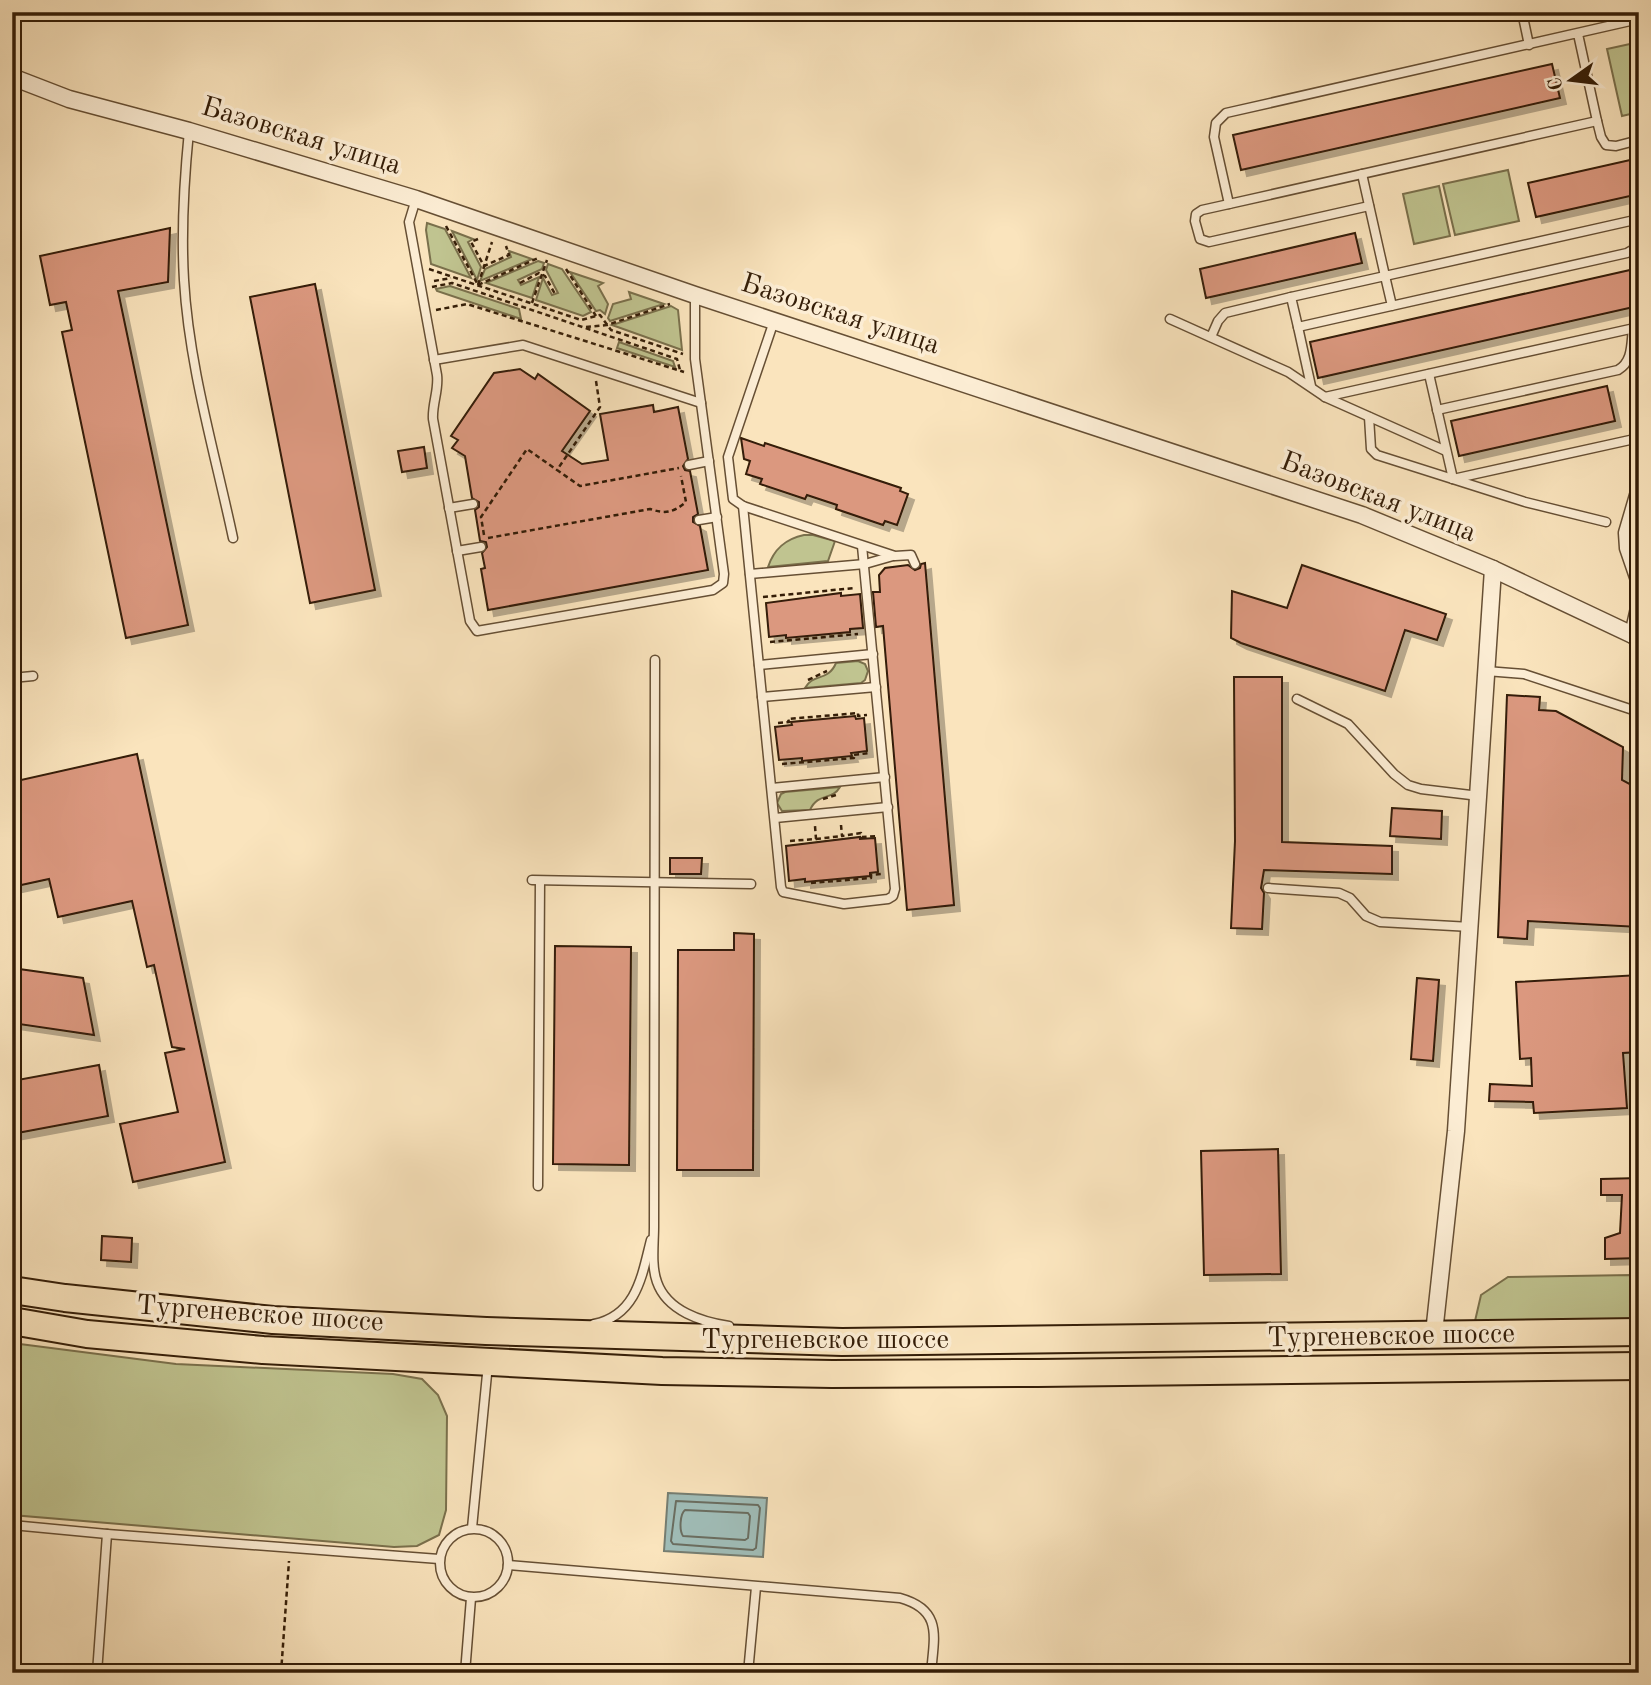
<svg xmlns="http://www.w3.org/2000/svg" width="1651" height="1685" font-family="'Old Standard TT',serif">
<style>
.green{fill:#c0c490;stroke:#7a704c;stroke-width:2}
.water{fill:#a0bdb8;stroke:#757d71;stroke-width:2}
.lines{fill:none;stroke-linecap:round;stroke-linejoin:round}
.shore{stroke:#6a6d60;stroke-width:2}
.building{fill:#db987f;stroke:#341d07;stroke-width:2;filter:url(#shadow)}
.service-casing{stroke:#664f34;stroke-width:11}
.minor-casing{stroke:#664f34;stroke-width:19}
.trunk-casing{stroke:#341d07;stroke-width:30}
.path{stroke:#341d07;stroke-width:2.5;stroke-dasharray:5 3.5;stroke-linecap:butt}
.service{stroke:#fcedd4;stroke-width:8}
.minor{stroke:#fcedd4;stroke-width:16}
.trunk{stroke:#fae4bd;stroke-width:26}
.labels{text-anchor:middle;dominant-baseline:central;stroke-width:7;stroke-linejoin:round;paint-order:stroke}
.street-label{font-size:28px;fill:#341d07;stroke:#fcedd4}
</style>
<defs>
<filter id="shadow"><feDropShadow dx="6" dy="6" stdDeviation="0" flood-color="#0004"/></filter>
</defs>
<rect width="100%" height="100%" fill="#fae4bd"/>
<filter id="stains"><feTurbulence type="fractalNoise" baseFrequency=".00286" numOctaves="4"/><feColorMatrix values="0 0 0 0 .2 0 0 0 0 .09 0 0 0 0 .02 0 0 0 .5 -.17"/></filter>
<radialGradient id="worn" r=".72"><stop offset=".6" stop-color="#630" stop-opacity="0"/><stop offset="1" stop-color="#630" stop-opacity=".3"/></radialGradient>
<g class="green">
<path d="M1639 42V112L1622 116 1607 49Z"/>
<path d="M1508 170 1519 221 1455 235 1443 184Z"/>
<path d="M1439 186 1450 236 1414 244 1403 194Z"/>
<path d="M427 223 445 229 471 278 431 264 426 230Z"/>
<path d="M452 231 473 239 468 242 481 267 477 280Z"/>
<path d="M509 251 532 259 480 281 485 269 511 257Z"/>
<path d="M538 261 544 263 542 269 518 280 521 285 539 277 532 298 486 283Z"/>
<path d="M548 264 562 269 591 312 583 316 536 300 543 278 552 295 558 293 546 270Z"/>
<path d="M570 272 603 283 598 286 608 304 605 314 600 310 596 311Z"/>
<path d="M450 286 519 309 521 319 437 291 436 289Z"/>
<path d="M629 292 664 304 610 321 608 318 613 304 631 299Z"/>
<path d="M671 306 678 310 682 350 612 325Z"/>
<path d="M619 342 673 361 675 367 617 348Z"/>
<path d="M804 535H813L835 541 828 561 768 567C774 549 785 539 804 535Z"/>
<path d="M858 661 865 664 868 671 865 680 861 683 805 688C813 673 828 682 836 663Z"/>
<path d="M840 787C832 801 818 792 810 810L782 811 777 803 781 794 785 792Z"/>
<path d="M1632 1275 1639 1279V1319L1475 1321 1481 1295 1508 1277Z"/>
<path d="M12 1343 176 1364 393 1374 422 1379 438 1395 447 1416 446 1510 439 1535 417 1546 394 1547 12 1515Z"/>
</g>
<path class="water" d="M668 1493 767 1498 763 1557 664 1551Z"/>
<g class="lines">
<g class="shore">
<path d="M676 1501 758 1505 760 1508 756 1548 753 1550 673 1544 671 1541Z"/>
<path d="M685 1510 748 1513 750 1516 748 1538 745 1540 683 1536C679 1530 680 1514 685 1510Z"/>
</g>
</g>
<g class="building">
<path d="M1552 64 1560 98 1241 170 1233 135Z"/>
<path d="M1639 158V194L1536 217 1528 183Z"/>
<path d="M170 228 168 282 118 291 188 625 126 638 62 332 72 330 66 302 50 305 40 256Z"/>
<path d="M1355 233 1362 263 1206 298 1200 269Z"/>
<path d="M1630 270 1638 306 1318 378 1310 342Z"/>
<path d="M315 284 375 590 310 603 250 297Z"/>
<path d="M520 369 535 379 538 374 590 411 562 451 582 464 608 460 600 414 653 405 654 412 678 407 688 459 683 466 685 470 690 471 698 514 693 517V522L700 526 708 570 488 610 481 569 485 568 482 553 487 547 486 542 480 541 475 510 479 507V502L472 498 465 456 452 448 458 440 451 436 494 373Z"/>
<path d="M1607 386 1615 421 1459 456 1451 421Z"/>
<path d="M741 438 764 446 765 443 901 488 900 491 908 494 897 525 885 521 883 525 836 509 837 505 807 495 805 499 760 484 762 479 746 474 750 461 744 459Z"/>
<path d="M424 447 427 468 402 472 398 451Z"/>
<path d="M925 563 954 905 907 910 883 626 876 627 873 592H880L879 575 885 568 908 565 915 570 920 568 921 564Z"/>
<path d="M1302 565 1446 614 1437 640 1405 630 1385 691 1241 643 1231 638 1232 591 1287 608Z"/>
<path d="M841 593V596L860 594 863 628 850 629V632L786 638V635L769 637 766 603Z"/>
<path d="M1234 677H1282V842L1392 846V874L1264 870 1261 888 1264 893 1262 929 1231 928 1235 841Z"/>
<path d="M1507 695 1540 697 1539 710 1556 711 1623 747 1622 780 1639 789V927L1528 921 1527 939 1498 937Z"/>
<path d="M855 716 856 719 864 718 867 751 851 753 852 756 802 761V758L779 760 775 727 792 725 791 722Z"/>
<path d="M137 754 225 1162 133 1182 120 1124 178 1112 165 1053 185 1049 172 1047 154 965 147 967 132 901 58 917 49 879 12 887V782Z"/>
<path d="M1392 808 1442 811 1441 839 1390 836Z"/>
<path d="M860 837V839L875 838 878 872 870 873V876L805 882V879L789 881 786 846Z"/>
<path d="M670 858H702L701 874H670Z"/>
<path d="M734 933 754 934 753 1170H677L678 950H734Z"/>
<path d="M555 946 631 947 629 1165 553 1164Z"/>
<path d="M12 968 83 978 94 1035 12 1023Z"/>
<path d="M1639 975V1052L1623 1053 1627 1108 1534 1113 1533 1102 1489 1101 1490 1084 1532 1086 1531 1058 1520 1059 1516 982Z"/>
<path d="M1417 978 1439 980 1433 1061 1411 1059Z"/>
<path d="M99 1065 108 1116 12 1134V1081Z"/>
<path d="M1278 1149 1281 1274 1204 1275 1201 1151Z"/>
<path d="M1639 1178V1258L1605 1259V1238L1620 1233 1622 1195H1601V1179Z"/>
<path d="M102 1236 132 1238 131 1262 101 1260Z"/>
</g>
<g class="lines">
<g class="service-casing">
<g id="service">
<path d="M1522 12 1529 45"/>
<path d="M1578 34 1597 121 1229 204 1214 137 1216 123 1226 113 1639 19"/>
<path d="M1597 121 1601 137 1606 145 1616 146 1639 140"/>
<path d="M189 131C184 181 181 230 184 280 189 367 215 453 233 538"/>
<path d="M1362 174 1385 276 1639 219"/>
<path d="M416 199 409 222 437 375C439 390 432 404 433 419L470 621 477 631 713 590 723 583 724 574 695 359V295"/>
<path d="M1229 204 1202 210 1196 214 1195 221 1200 239 1209 242 1369 206"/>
<path d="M1392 306 1385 276 1291 297 1298 327 1627 253 1639 246"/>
<path d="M1170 319 1288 372 1325 397 1446 451"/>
<path d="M774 321 728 457 733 499 743 506 895 556 911 555 915 564"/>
<path d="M1298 327 1311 386"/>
<path d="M1211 337 1218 321 1225 313 1291 297"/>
<path d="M434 360 523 345 701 403"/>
<path d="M1429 374 1453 479 1639 438"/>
<path d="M1325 397 1639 327"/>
<path d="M1437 410 1618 370C1633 361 1631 344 1633 328"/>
<path d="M1369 417 1371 449 1377 455 1525 502 1606 522"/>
<path d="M689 465 709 461"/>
<path d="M743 506 781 887 783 892 844 904 888 899 893 896 895 889 862 546"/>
<path d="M449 508 473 504"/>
<path d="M699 520 717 517"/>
<path d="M457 551 481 547"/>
<path d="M750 574 865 564 893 556"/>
<path d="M655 660 654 1227C654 1243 651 1266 657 1282 667 1311 702 1322 729 1326"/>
<path d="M759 665 873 654"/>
<path d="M1486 671 1524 674 1639 712"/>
<path d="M12 678 33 676"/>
<path d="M762 697 876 687"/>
<path d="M1297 699 1348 724 1394 774 1408 785 1421 789 1479 796"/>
<path d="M1639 716 1636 730 1639 758"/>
<path d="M772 788 885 777"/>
<path d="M775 818 888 807"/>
<path d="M532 880 751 884"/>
<path d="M1268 888 1339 893 1350 898 1366 916 1380 922 1471 927"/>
<path d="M538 1186 540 881"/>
<path d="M594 1324C637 1315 642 1275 651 1240"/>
<path d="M12 1525 107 1534 439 1559"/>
<path d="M472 1528 488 1364"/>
<circle cx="474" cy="1563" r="34"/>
<path d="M508 1565 900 1598C943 1610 934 1637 931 1673"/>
<path d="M97 1673 107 1534"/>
<path d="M465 1673 471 1598"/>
<path d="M748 1673 756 1587"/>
</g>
</g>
<g class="minor-casing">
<g id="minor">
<path d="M12 77 69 99 189 131 416 199 695 295 1362 515 1493 569 1639 638"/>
<path d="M1639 492 1627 533 1628 548 1639 580"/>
<path d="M1633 635 1639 608"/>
<path d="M1434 1333 1456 1131 1493 569"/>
</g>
</g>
<g class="trunk-casing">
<g id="trunk">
<path d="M12 1290 65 1298 273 1320 486 1331 842 1342 1639 1332"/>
<path d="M12 1321 87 1334 263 1350 662 1371 832 1374 1038 1373 1639 1366"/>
</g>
</g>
<g class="path">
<path d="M446 226 478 285"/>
<path d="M478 239 471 242 484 266 509 255 506 246"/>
<path d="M429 269 581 320 600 315 611 330 683 354"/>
<path d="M566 269 596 316"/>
<path d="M434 281 451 278"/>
<path d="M520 283 539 273 545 276 555 294"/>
<path d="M478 285 538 258"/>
<path d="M478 285 492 242"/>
<path d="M432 287 452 283 677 359 680 370"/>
<path d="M532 303 547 260"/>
<path d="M436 310 467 304 684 372"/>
<path d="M586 327 607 325 670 304"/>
<path d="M596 381 600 407 557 470 580 486 679 468"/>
<path d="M484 535 481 517 527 449 557 470"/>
<path d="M488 538 650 509C665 514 673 513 686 502L681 476"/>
<path d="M763 597 854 588"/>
<path d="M770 642 858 634"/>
<path d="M808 680 827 671"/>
<path d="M778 723 789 722 788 719 858 713V716L867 715"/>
<path d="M782 764 854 758 853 755 870 753"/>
<path d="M823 799 836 795"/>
<path d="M841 825 842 836 861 833 862 837 878 836"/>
<path d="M816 839 842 836"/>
<path d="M790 841 816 839 815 826"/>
<path d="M811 883 871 878V875L882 874"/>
<path d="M281 1673 289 1561"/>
</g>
<use href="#service" class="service"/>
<use href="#minor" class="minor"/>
<use href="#trunk" class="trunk"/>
</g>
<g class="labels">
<g class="street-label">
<text transform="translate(301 137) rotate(17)">Базовская улица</text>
<text transform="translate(840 315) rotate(18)">Базовская улица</text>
<text transform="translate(1378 498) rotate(21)">Базовская улица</text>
<text transform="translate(260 1315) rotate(4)">Тургеневское шоссе</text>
<text transform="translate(1391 1337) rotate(-1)">Тургеневское шоссе</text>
<text x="825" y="1341">Тургеневское шоссе</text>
</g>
</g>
<rect width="1651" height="1685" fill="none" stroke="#fae4bd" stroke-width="42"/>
<rect x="14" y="14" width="1623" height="1657" fill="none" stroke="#341d07" stroke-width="3.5"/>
<rect x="21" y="21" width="1609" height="1643" fill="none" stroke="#341d07" stroke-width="2"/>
<g transform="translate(1571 80) rotate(256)" stroke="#fcedd4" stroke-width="5" paint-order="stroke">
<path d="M0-5L12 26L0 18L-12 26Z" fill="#341d07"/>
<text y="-10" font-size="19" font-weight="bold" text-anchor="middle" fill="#341d07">С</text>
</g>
<rect width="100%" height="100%" filter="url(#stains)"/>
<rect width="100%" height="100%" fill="url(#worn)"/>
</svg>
